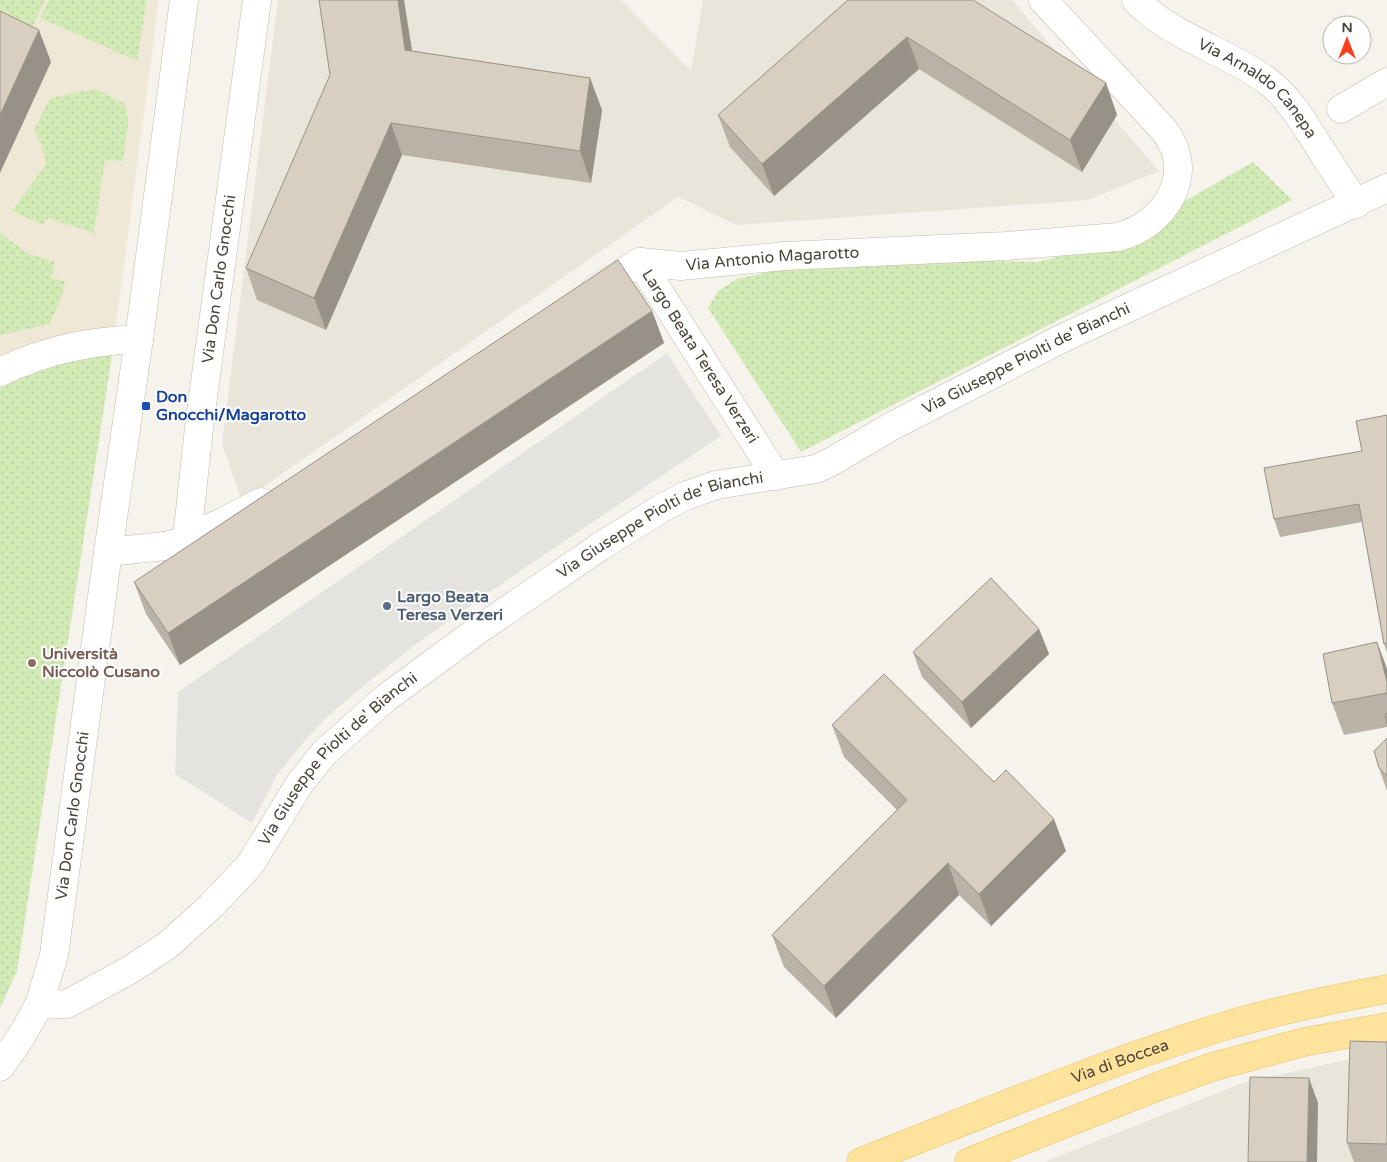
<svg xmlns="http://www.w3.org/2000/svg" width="1387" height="1162" font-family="'Varela Round',sans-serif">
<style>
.residential{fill:#eae5da}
.education{fill:#efe8d6}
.grass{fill:url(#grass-dots)}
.parking{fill:#e5e3e0}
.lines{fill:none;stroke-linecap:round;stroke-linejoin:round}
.minor-casing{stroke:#c2bbae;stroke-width:29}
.major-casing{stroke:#e6c16a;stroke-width:29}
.minor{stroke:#fff;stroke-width:28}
.major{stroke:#ffe39c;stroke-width:28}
.wall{fill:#bab2a6}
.shaded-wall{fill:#979187}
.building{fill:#d8cfc1;stroke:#979187}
.transit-dot{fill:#1a4fb4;stroke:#fff;stroke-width:2}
.service-dot{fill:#5c6f8a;stroke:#fff;stroke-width:2}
.education-dot{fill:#8d6e63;stroke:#fff;stroke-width:2}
.labels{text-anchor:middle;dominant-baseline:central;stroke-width:4;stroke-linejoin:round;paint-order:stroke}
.street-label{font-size:16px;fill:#4b4439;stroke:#fff}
.transit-label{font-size:16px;font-weight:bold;fill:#164399;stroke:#fff;text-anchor:start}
.service-label{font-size:16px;font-weight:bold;fill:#4e5e75;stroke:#fff;text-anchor:start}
.education-label{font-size:16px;font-weight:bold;fill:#785e54;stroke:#fff;text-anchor:start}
</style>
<defs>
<pattern id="grass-dots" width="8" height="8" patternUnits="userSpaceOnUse" patternTransform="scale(1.25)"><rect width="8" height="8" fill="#d2eab5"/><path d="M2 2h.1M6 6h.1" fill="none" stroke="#b6ca9c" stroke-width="1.8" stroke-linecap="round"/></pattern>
</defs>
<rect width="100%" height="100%" fill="#f6f3ec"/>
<g class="residential">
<path d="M278 0H621L691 71 703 0H1012L1159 171 1088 200 737 225 678 197 242 502 222 443Z"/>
<path d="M1359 1057 1387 1162H1044L1242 1083Z"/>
</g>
<path class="education" d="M0 0H159L112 355 17 971 0 1008Z"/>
<g class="grass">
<path d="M0 0H45L26 40 0 35Z"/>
<path d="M49 0H147L137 61 40 18Z"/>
<path d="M95 89 122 102 126 106 128 123 123 161 105 160 94 233 48 218 42 225 12 211 46 164 41 144 34 130 50 98Z"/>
<path d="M1253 162 1292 200 801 452 708 308 718 291 737 279 778 270 934 260 1037 262 1110 244Z"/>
<path d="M0 233C8 237 13 243 20 248 30 256 43 258 55 262L51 278 65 281 62 295 50 324 0 335Z"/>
<path d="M86 355H112L17 971 0 1008V388L44 367Z"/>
</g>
<path class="parking" d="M667 353 721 436 520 571 420 641 372 679 327 717 306 739 277 775 252 823 175 774 178 692Z"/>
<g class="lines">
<g class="minor-casing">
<g id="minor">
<path id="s1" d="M1136 0C1168 35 1226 51 1266 80 1288 96 1302 120 1316 142 1329 163 1343 183 1356 204"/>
<path d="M1341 109 1387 82"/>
<path id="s2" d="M640 262 776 476"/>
<path id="s3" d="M595 290 640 262 681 266 785 256 1006 246 1118 237C1167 224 1198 172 1163 129L1043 0"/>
<path d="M0 372C46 350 89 341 139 339"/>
<path id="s4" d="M187 538 200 419 257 0"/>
<path d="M108 552 165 546 177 543 225 521 261 502"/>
<path id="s5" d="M39 1005 67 1004 128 971 168 945 211 906 250 865 300 783 325 752 387 697 478 630 601 546 662 508 685 496 716 485 816 469 831 462 892 426 1061 339 1387 188"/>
<path id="s6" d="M0 1067 21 1037 39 1005 54 955 108 552 139 339 184 0"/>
</g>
</g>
<g class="major-casing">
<g id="major">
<path id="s7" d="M861 1162C981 1115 1101 1064 1225 1026 1278 1010 1333 999 1387 989"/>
<path d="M969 1162 1157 1087 1212 1067 1304 1042 1387 1027"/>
</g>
</g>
<use href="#minor" class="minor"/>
<use href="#major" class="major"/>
</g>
<g class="wall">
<path d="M848 0 1106 83 1117 115 1082 172 919 69 774 196 730 147 718 115Z"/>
<path d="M412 51 590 78 602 110 591 183 402 155 326 330 257 300 246 268Z"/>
<path d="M652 311 664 343 180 665 146 614 134 582Z"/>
<path d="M1387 415V653L1384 644 1362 522 1280 537 1274 519 1362 451Z"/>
<path d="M1039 629 1049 654 971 728 922 677 913 652Z"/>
<path d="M1377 642 1387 669V727L1344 735 1332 703Z"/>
<path d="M832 725 994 782 1066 851 991 926 959 895 836 1018 784 967 772 935 897 810 844 757Z"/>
<path d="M1387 738V791L1379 768Z"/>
<path d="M1387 1042V1162H1354L1347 1143Z"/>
</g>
<g class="shaded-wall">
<path d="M398 0H404L417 82 405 50Z"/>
<path d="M39 30 51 62 0 173V115Z"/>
<path d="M907 37 919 69 774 196 762 164Z"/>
<path d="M590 78 602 110 591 183 580 151Z"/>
<path d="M1106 83 1117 115 1082 172 1070 140Z"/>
<path d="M391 123 402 155 326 330 314 298Z"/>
<path d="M652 311 664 343 180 665 168 633Z"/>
<path d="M1039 629 1049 654 971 728 962 702Z"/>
<path d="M1377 642 1387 669V682Z"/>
<path d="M1054 819 1066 851 991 926 979 894Z"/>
<path d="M948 863 959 895 836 1018 824 986Z"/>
<path d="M1309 1078 1318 1103 1317 1162H1307Z"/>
</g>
<g class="building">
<path d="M319 0H398L405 50 590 78 580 151 391 123 314 298 246 268 330 75Z"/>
<path d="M848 0H973L1106 83 1070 140 907 37 762 164 718 115Z"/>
<path d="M0 11 39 30 0 115Z"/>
<path d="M618 260 652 311 168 633 134 582Z"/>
<path d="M1387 415V643L1384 644 1359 504 1274 519 1264 468 1362 451 1356 421Z"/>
<path d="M991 578 1039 629 962 702 913 652Z"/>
<path d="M1377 642 1387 682V693L1332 703 1323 654Z"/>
<path d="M884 674 994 782 1006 770 1054 819 979 894 948 863 824 986 772 935 907 800 832 725Z"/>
<path d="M1387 713V724L1385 714Z"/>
<path d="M1387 738V776L1379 768 1374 751Z"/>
<path d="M1350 1041 1387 1042V1144L1347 1143Z"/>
<path d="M1250 1077 1309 1078 1307 1162H1248Z"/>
</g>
<rect class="transit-dot" x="141" y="401" width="10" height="10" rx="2.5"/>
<circle class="service-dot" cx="387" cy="606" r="5"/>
<circle class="education-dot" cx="32" cy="663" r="5"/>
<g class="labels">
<g class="street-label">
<text stroke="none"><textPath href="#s1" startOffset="152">Via Arnaldo Canepa</textPath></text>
<text stroke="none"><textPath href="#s3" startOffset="186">Via Antonio Magarotto</textPath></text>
<text stroke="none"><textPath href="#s4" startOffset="261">Via Don Carlo Gnocchi</textPath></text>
<text stroke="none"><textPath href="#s2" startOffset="112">Largo Beata Teresa Verzeri</textPath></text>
<text stroke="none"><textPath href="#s5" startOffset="1210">Via Giuseppe Piolti de' Bianchi</textPath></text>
<text stroke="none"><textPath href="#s5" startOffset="804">Via Giuseppe Piolti de' Bianchi</textPath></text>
<text stroke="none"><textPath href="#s5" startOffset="399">Via Giuseppe Piolti de' Bianchi</textPath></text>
<text stroke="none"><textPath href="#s6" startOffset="266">Via Don Carlo Gnocchi</textPath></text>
<text stroke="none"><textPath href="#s7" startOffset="278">Via di Boccea</textPath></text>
</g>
<g class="transit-label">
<text x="156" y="397">Don<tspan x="156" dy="18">Gnocchi/Magarotto</tspan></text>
</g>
<g class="service-label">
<text x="397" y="597">Largo Beata<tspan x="397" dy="18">Teresa Verzeri</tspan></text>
</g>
<g class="education-label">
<text x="42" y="654">Università<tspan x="42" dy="18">Niccolò Cusano</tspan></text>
</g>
</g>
<g transform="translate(1347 40)"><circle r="24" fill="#ffffff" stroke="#b7b4b0"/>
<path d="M0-4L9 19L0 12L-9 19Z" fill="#fc3f1d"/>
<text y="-8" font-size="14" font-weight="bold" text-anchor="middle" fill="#4b4439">N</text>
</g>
</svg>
